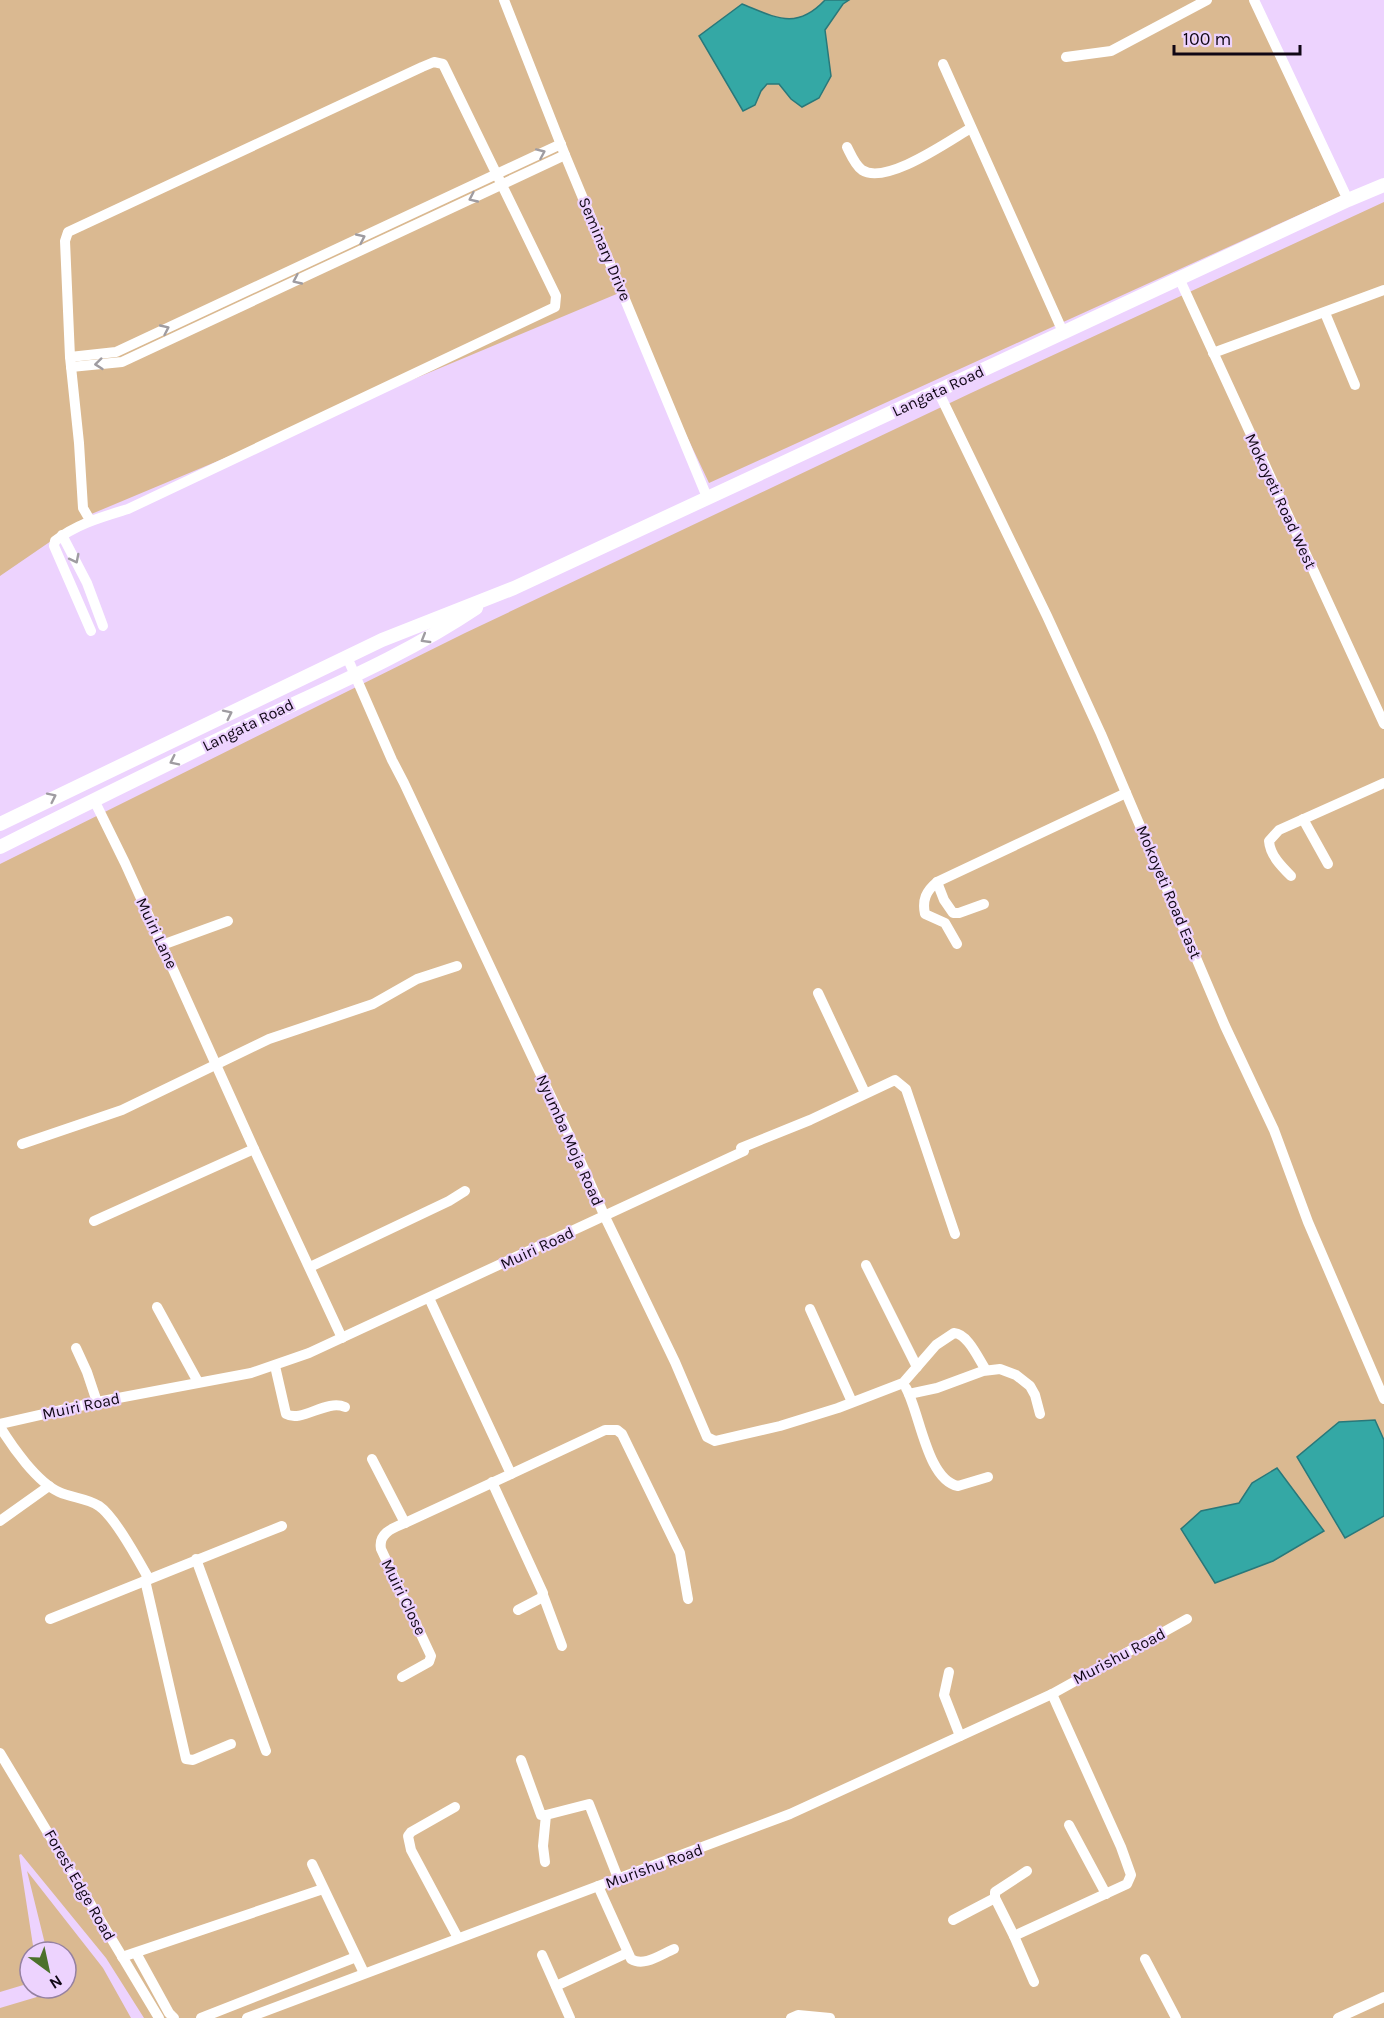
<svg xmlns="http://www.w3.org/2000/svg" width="1384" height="2018" font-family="Karla,sans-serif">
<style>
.green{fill:#dab991}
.water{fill:#34a8a5;stroke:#29787a;stroke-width:1.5}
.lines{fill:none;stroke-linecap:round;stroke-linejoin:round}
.minor{stroke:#fff;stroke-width:10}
.major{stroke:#fff;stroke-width:14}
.oneway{stroke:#9f9ca1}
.labels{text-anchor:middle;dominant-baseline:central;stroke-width:4.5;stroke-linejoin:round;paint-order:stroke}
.street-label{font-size:16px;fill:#100715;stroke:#edd3fe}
</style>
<rect width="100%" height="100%" fill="#edd3fe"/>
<g class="green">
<path d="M0 0H1253L1345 194 709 483 619 293 89 515 0 576Z"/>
<path d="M1384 202V2018H144L106 1958 21 1854 19 1855 34 1952H30V1983L0 1992V864L465 633 971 393Z"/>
<path d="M27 1871 103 1968 131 2018H0V2008L57 1991 56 1988H66V1952H47Z"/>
</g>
<g class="water">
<path d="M825 0H849L843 4 825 30 831 76 819 98 802 107 791 99 779 84H767L761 91 755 105 743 111 699 36 742 4C775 17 796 31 825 0Z"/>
<path d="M1375 1420 1384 1440V1516L1345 1538 1297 1457 1339 1422Z"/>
<path d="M1277 1468 1324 1531 1273 1561 1215 1583 1181 1529 1201 1511 1239 1503 1252 1483Z"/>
</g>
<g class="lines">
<g class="minor">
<path d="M504 0 565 155 707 497"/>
<path d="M1254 0 1348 200"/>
<path d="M1066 57 1111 51 1207 0"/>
<path d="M943 64 1063 332"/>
<path d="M847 147C851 155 855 165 862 170 886 186 950 140 971 128"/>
<path d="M1179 278 1384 724"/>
<path d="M1325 313 1355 385"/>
<path d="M1213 353 1384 290"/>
<path d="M70 357 116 352 561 144"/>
<path d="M71 367 122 362 565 155"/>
<path d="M938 391 1047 616 1101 734 1225 1026 1274 1130 1308 1222 1384 1399"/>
<path d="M90 520 83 508 79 443 70 357 65 241 68 232 422 67 434 62 443 64 556 296 555 307 128 509C102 517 76 524 55 541L54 546 91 631"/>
<path d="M62 535 87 583 103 626"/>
<path d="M347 657 392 760 404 783 568 1133 605 1217 675 1362 707 1437 715 1441 780 1426 838 1408 903 1383 936 1345 954 1333C968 1334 978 1358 986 1370"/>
<path d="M94 800 125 863 254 1149 342 1338"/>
<path d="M1303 819 1328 864"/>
<path d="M1291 876C1281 866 1270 855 1269 841L1279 830 1384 783"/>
<path d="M937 882 944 900 953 913H959L984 904"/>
<path d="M957 944 945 923 925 914C922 900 926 891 937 882L1126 793"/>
<path d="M162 945 228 921"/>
<path d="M818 993 865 1093"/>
<path d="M22 1144 122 1110 269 1039 373 1004 417 979 457 966"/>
<path d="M94 1221 254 1149"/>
<path d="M866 1265 917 1367"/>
<path d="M310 1267 449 1201 465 1191"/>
<path d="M429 1298 511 1474 605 1430H617L622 1434 680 1553 688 1599"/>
<path d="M157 1307 198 1382"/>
<path d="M810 1309 852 1402"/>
<path d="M76 1348 87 1372 97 1402"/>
<path d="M275 1366 286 1414C302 1423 326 1399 345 1407"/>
<path d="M906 1388C920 1413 927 1480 958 1486L988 1477"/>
<path d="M909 1394 937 1388 983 1371 1000 1369 1016 1375 1030 1386 1035 1395 1040 1414"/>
<path d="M0 1424 97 1402 251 1373 309 1353 744 1151 741 1148 810 1120 895 1080 906 1089 955 1234"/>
<path d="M0 1427C13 1448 37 1482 59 1492 72 1498 87 1498 99 1506 115 1517 138 1560 149 1579"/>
<path d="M372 1459 405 1523"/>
<path d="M492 1482 543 1593 541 1598 518 1610"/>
<path d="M0 1521 49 1486"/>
<path d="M196 1559 266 1751"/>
<path d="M145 1580 186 1759 193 1760 231 1744"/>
<path d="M543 1595 562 1646"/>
<path d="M50 1619 282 1526"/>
<path d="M949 1672 944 1695 960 1736"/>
<path d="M402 1677 429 1662 431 1656 381 1549C378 1533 393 1528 405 1523L511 1474"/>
<path d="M0 1753 159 2018"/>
<path d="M521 1760 541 1815H546L589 1804 618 1878"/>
<path d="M455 1807 411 1832 408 1836 411 1850 458 1938"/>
<path d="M1069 1825 1106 1894"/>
<path d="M545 1862 543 1846 546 1815"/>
<path d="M312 1864 364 1973"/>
<path d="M598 1886 631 1959C644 1967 660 1955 674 1949"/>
<path d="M953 1920 995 1898"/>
<path d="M1014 1936 995 1898V1892L1027 1871"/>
<path d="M136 1953 169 2013 174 2018"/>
<path d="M542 1955 570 2018"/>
<path d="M122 1957 323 1889"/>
<path d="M1145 1959 1176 2018"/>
<path d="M1034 1982 1014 1936 1127 1884 1131 1875 1121 1847 1052 1694"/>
<path d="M556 1986 627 1953"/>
<path d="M201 2018 356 1957"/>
<path d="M247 2018 790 1814 1052 1694 1187 1619"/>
<path d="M791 2018 798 2015 830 2018"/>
<path d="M1338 2018 1384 1997"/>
</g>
<g class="major">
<path d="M0 824 382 640 514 588 1348 200 1384 185"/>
<path d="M0 847C84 805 168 763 253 723 329 687 406 655 476 608"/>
</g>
</g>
<defs><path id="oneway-chevron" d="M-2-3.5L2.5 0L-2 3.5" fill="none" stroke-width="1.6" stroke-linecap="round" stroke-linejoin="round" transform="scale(1.5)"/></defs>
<g class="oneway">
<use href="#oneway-chevron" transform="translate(541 153) rotate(-24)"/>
<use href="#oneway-chevron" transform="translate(473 198) rotate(155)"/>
<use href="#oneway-chevron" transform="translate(361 238) rotate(-25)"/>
<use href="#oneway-chevron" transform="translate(297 280) rotate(155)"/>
<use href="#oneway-chevron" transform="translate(165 329) rotate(-25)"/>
<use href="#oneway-chevron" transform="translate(99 364) rotate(174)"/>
<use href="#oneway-chevron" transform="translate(75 559) rotate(63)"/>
<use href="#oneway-chevron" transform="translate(425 639) rotate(149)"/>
<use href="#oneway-chevron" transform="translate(228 714) rotate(-26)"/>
<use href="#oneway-chevron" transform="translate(174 761) rotate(154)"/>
<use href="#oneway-chevron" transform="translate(52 797) rotate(-26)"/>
</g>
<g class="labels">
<g class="street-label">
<text transform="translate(605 249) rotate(67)">Seminary Drive</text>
<text transform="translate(938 391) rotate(-25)">Langata Road</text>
<text transform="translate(1281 501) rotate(65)">Mokoyeti Road West</text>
<text transform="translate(248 725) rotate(-26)">Langata Road</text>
<text transform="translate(1169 892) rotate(67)">Mokoyeti Road East</text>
<text transform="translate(157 933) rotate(65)">Muiri Lane</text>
<text transform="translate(570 1140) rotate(66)">Nyumba Moja Road</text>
<text transform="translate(537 1248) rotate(-25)">Muiri Road</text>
<text transform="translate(81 1406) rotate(-12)">Muiri Road</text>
<text transform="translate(404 1597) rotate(64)">Muiri Close</text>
<text transform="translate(1119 1656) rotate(-28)">Murishu Road</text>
<text transform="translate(654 1866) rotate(-20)">Murishu Road</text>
<text transform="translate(80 1885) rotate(60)">Forest Edge Road</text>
</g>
</g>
<g transform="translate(48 1970) rotate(147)"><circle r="28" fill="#edd3fe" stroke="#9581a1" stroke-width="1.5"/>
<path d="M0-4.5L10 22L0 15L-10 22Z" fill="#4c712b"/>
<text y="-9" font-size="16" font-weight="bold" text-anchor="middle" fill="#100715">N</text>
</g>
<path d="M1174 45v9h126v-9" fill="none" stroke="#100715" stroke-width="3"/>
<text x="1183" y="45" font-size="18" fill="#100715" stroke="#edd3fe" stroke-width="4.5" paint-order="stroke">100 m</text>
</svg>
